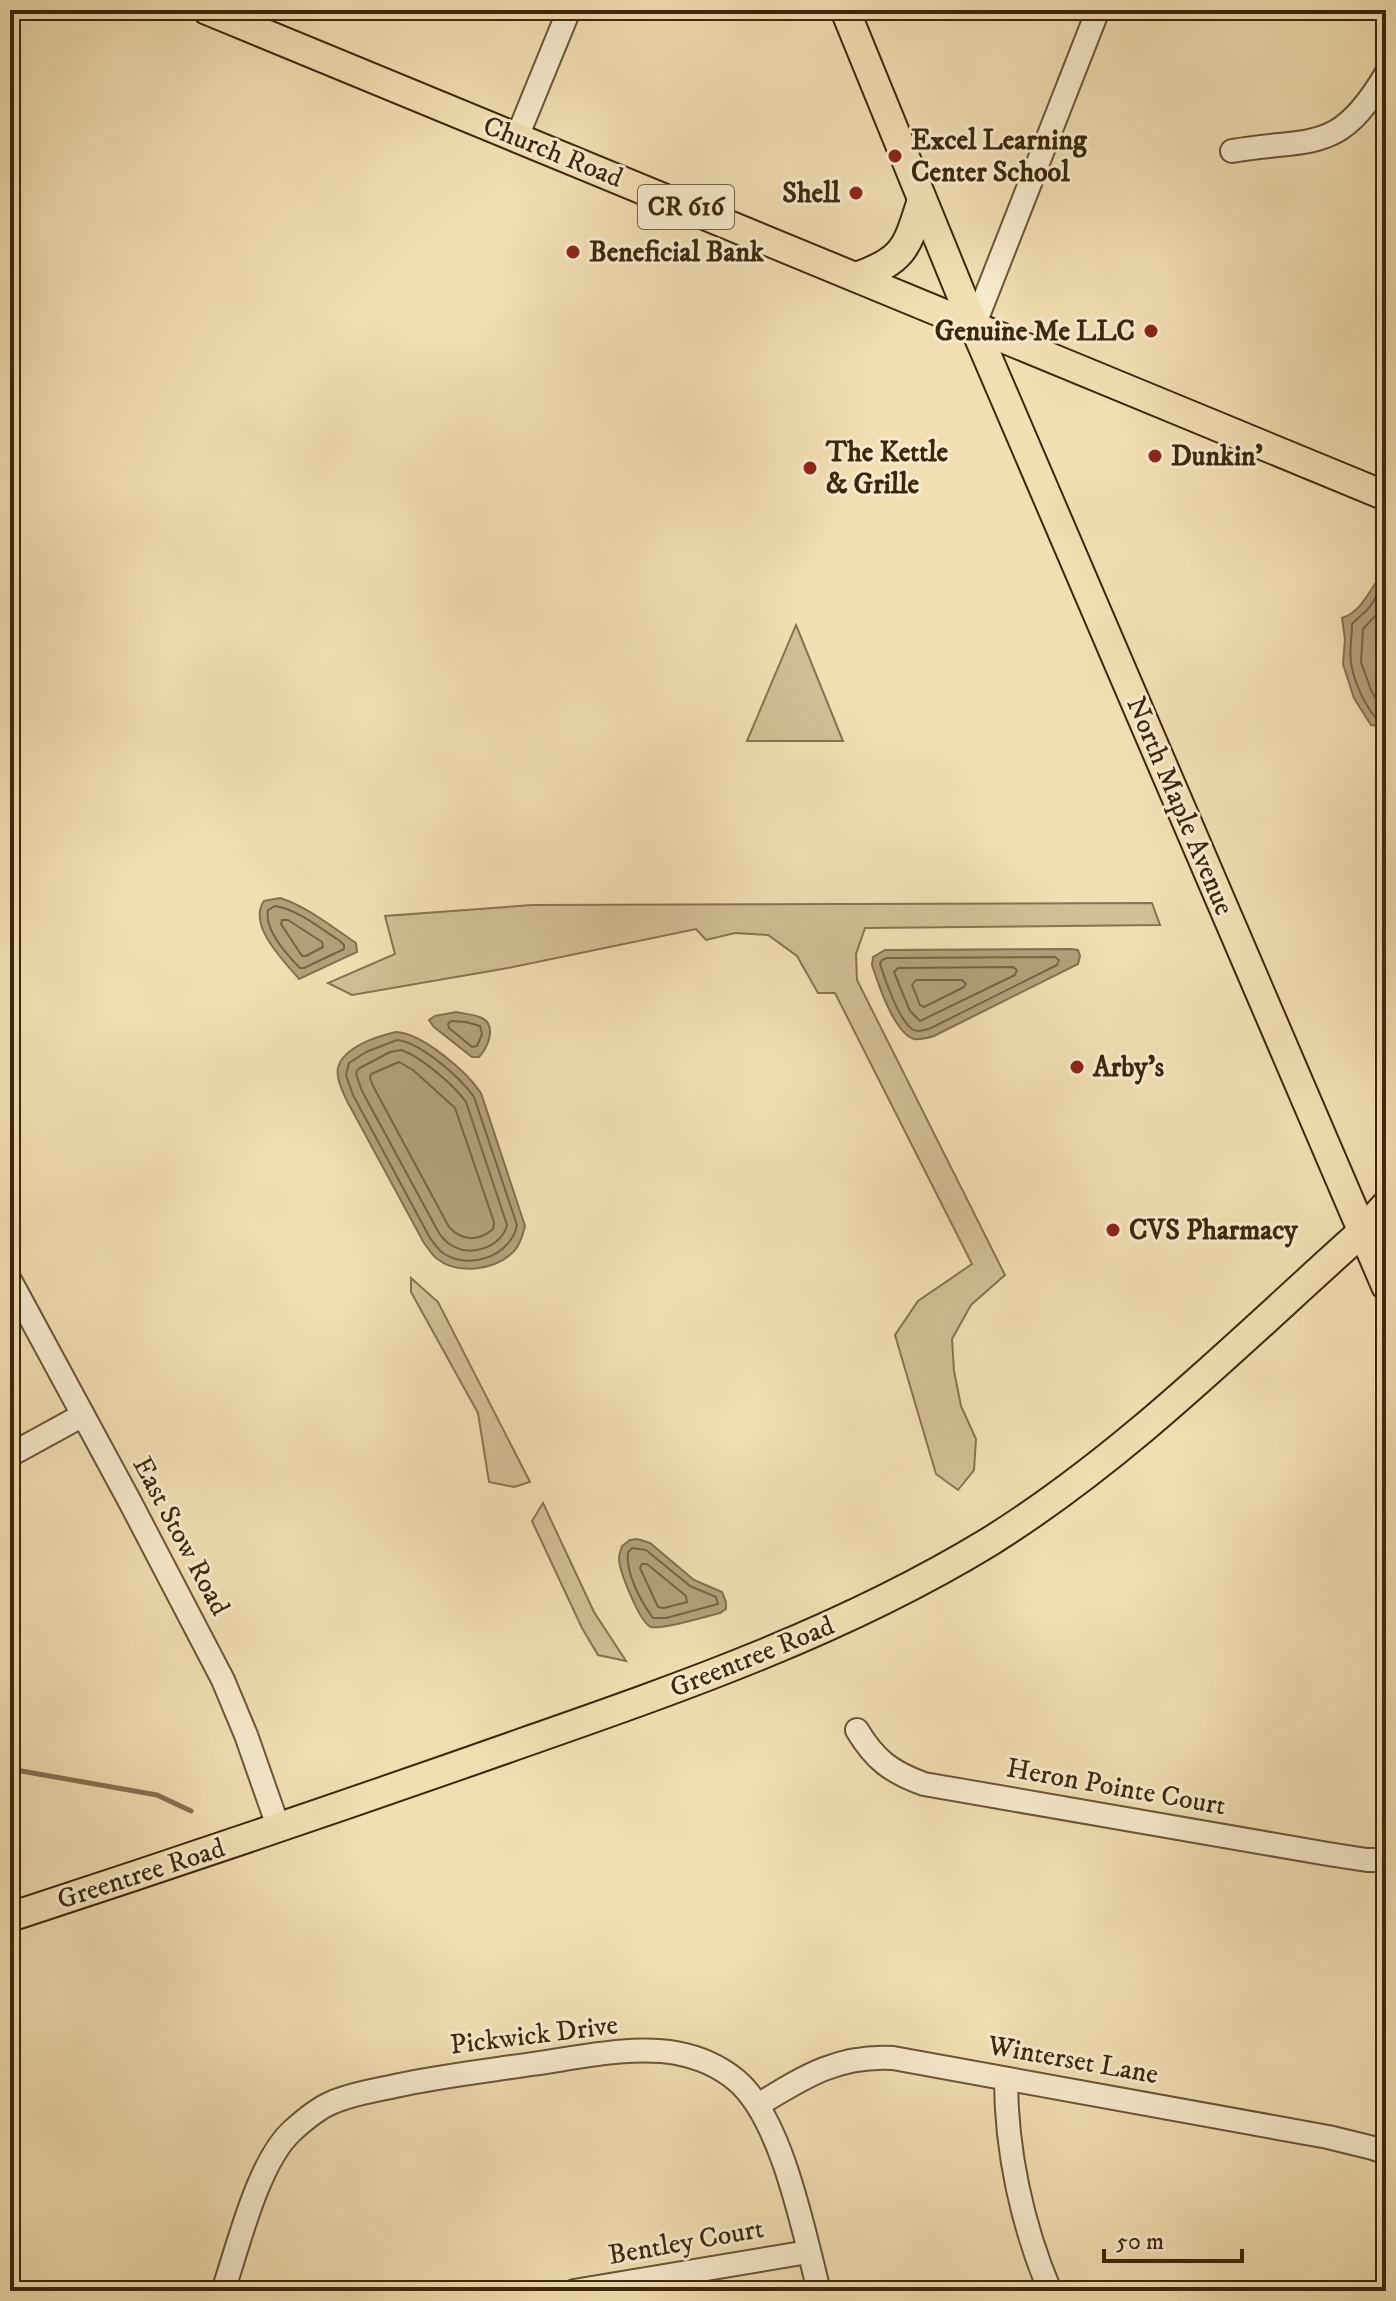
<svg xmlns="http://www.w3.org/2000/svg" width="1396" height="2301" font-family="'IM FELL DW Pica',serif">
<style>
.green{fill:#d2bf95;stroke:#877351;stroke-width:2}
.water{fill:#b3a079;stroke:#83704e;stroke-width:2}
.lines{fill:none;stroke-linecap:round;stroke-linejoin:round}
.shore{stroke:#786443;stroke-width:2}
.stream{stroke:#83704e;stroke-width:5}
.minor-casing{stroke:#695536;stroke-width:26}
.major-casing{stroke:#3c270d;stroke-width:32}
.minor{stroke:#f6eacc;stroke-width:22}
.major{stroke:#f1deb1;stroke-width:28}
.poi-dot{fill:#8f2418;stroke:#f6eacc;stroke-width:3}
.labels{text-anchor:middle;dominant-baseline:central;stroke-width:6;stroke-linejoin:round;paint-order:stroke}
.shield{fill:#f6eacc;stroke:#746246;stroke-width:2}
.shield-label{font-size:26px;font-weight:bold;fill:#3c270d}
.poi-label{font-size:28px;font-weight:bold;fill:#3c270d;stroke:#f6eacc;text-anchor:start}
.street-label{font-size:28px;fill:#3c270d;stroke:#f6eacc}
</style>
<rect width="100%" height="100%" fill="#f1deb1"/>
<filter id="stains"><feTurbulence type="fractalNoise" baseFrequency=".0025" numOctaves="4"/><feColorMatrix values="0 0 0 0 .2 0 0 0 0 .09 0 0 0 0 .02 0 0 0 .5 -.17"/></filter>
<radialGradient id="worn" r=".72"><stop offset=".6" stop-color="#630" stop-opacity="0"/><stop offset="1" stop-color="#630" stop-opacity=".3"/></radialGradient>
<g class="green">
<path d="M796 625 843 741H747Z"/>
<path d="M1152 903 1160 925 865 928 856 954 857 980 1005 1275 971 1305 952 1339 954 1371 961 1406 976 1439 974 1470 958 1490 936 1474 895 1335 918 1301 972 1264 835 993H818L797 956 768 935 735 933 706 940 696 929 508 968 352 995 328 983 395 954 385 916 532 905Z"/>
<path d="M411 1278 438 1302 530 1482 514 1487 489 1482 478 1413 411 1292Z"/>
<path d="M543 1503 594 1612 626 1661 598 1655 582 1628 532 1521Z"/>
</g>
<g class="water">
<path d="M1386 569V727L1371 725 1354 698 1343 664 1345 639 1342 618C1364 611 1371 585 1386 569Z"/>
<path d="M280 898C308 907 332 927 356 943L357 952 299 979C284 961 247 925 264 901Z"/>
<path d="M1071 949 1078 950 1080 956 1078 964 934 1036C927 1038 920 1040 914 1039 894 1033 878 983 872 965L873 957 885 950Z"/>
<path d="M456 1012C464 1014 474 1014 482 1018 497 1026 488 1047 479 1057H472L434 1027 429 1020 435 1016Z"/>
<path d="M396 1032C422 1033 466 1071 481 1093L525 1226C523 1234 521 1243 515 1250 497 1270 458 1276 436 1258 432 1255 428 1248 424 1243L346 1099C342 1090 336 1078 338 1068 343 1047 378 1036 396 1032Z"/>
<path d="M637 1539 650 1543 694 1580 722 1592 726 1602V1609L720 1613C707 1616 662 1630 651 1627 640 1623 619 1571 619 1558 619 1554 621 1550 622 1546L630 1540Z"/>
</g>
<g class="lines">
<g class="shore">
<path d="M1386 581 1369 608 1352 624C1352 637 1349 651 1351 663 1354 682 1364 703 1375 717L1386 720"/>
<path d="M1386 600 1376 615 1363 629 1361 662 1371 690 1381 708 1386 709"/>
<path d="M275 906C297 909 321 929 340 941L344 945V949L304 968H300C287 955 264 929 268 910Z"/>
<path d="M282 920H288L322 942 323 947 306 956H302L281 924Z"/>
<path d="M1055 957 1059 960 1057 965 931 1028C925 1030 918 1033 912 1029 899 1020 885 980 880 964L882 960 887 958Z"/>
<path d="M1013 967 1017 970 1015 975 920 1021 910 1011 894 972 898 968Z"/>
<path d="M916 980H962L966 984 964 987 924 1007 920 1005 912 985Z"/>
<path d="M451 1021 466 1022 480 1026 482 1034 477 1046 472 1047 449 1028 448 1024Z"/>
<path d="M397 1040C420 1042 461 1078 474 1097L517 1225C511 1256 469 1271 443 1253 438 1250 434 1243 430 1238L353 1095 346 1075 349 1063 366 1052Z"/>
<path d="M401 1050C420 1056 454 1085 466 1102L507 1225C501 1247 472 1257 453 1246 446 1243 443 1238 439 1233L362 1091 356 1074 358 1069 390 1052Z"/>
<path d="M399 1062 413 1070 455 1108 494 1222 493 1229C478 1242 462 1241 449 1227L373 1086 370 1078 371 1074Z"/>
<path d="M632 1548 646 1550 690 1586 716 1597 718 1604 666 1618H653C641 1602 625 1572 628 1552Z"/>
<path d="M642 1564H647L686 1596 687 1602 664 1608 658 1607 640 1568Z"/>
</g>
<path class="stream" d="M10 1769 157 1795 191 1811"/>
<g class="minor-casing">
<g id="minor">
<path d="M517 137 569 10"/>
<path d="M1232 151C1314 137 1338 155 1386 74"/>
<path d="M974 326 1098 10"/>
<path d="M10 1280 129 1500 223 1680 246 1735 279 1829"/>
<path d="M10 1455 83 1415"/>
<path d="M857 1730C875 1760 891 1772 924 1784L1328 1854 1367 1860H1386"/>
<path d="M1006 2079C1006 2150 1022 2225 1050 2291"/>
<path d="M758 2105C804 2077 837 2055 893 2058L1328 2137 1373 2148 1386 2153"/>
<path d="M223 2291C238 2247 258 2162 292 2131 303 2121 317 2109 331 2103 351 2094 373 2091 395 2086 440 2076 486 2071 532 2064 576 2058 632 2045 676 2053 698 2057 719 2066 736 2080 782 2118 804 2233 819 2291"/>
<path d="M574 2291 808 2252"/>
</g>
</g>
<g class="major-casing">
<g id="major">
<path d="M207 10 1386 496"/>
<path d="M845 10 974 326 1386 1286"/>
<path d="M856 277C905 260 907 247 922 200"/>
<path d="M10 1917C181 1861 352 1803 522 1743 682 1687 843 1631 989 1542 1127 1456 1242 1339 1363 1231L1386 1205"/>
</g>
</g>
<use href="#minor" class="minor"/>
<use href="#major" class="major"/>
</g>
<g class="poi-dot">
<circle cx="895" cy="156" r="8"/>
<circle cx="856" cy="193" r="8"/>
<circle cx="573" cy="252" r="8"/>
<circle cx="1151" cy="331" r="8"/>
<circle cx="1155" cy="456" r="8"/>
<circle cx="810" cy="468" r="8"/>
<circle cx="1077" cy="1067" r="8"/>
<circle cx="1113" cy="1230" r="8"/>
</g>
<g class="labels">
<rect class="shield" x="638" y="185" width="96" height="44" rx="6"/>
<g class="shield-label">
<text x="686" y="207">CR 616</text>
</g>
<g class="poi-label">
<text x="911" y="140">Excel Learning<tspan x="911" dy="32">Center School</tspan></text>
<text x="840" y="193" text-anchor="end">Shell</text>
<text x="589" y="252">Beneficial Bank</text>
<text x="1135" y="331" text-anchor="end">Genuine Me LLC</text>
<text x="826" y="452">The Kettle<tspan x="826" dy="32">&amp; Grille</tspan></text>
<text x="1171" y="456">Dunkin'</text>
<text x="1093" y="1067">Arby's</text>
<text x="1129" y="1230">CVS Pharmacy</text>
</g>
<g class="street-label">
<text transform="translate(553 152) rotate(22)">Church Road</text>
<text transform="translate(1180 806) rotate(67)">North Maple Avenue</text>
<text transform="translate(181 1536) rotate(62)">East Stow Road</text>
<text transform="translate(752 1657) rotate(-22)">Greentree Road</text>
<text transform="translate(1116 1787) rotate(10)">Heron Pointe Court</text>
<text transform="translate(141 1874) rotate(-18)">Greentree Road</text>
<text transform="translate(534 2035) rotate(-7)">Pickwick Drive</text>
<text transform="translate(1073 2060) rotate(10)">Winterset Lane</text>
<text transform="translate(686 2242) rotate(-10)">Bentley Court</text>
</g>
</g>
<rect width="1396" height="2301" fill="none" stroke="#f1deb1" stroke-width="40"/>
<rect x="12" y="12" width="1372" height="2277" fill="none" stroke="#3c270d" stroke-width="4"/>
<rect x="20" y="20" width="1356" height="2261" fill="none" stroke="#3c270d" stroke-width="2"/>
<path d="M1104 2249v12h138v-12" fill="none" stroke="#3c270d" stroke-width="4"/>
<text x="1116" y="2249" font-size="24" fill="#3c270d" stroke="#f6eacc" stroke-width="6" paint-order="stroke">50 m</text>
<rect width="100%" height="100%" filter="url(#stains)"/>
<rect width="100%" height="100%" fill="url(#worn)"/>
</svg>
